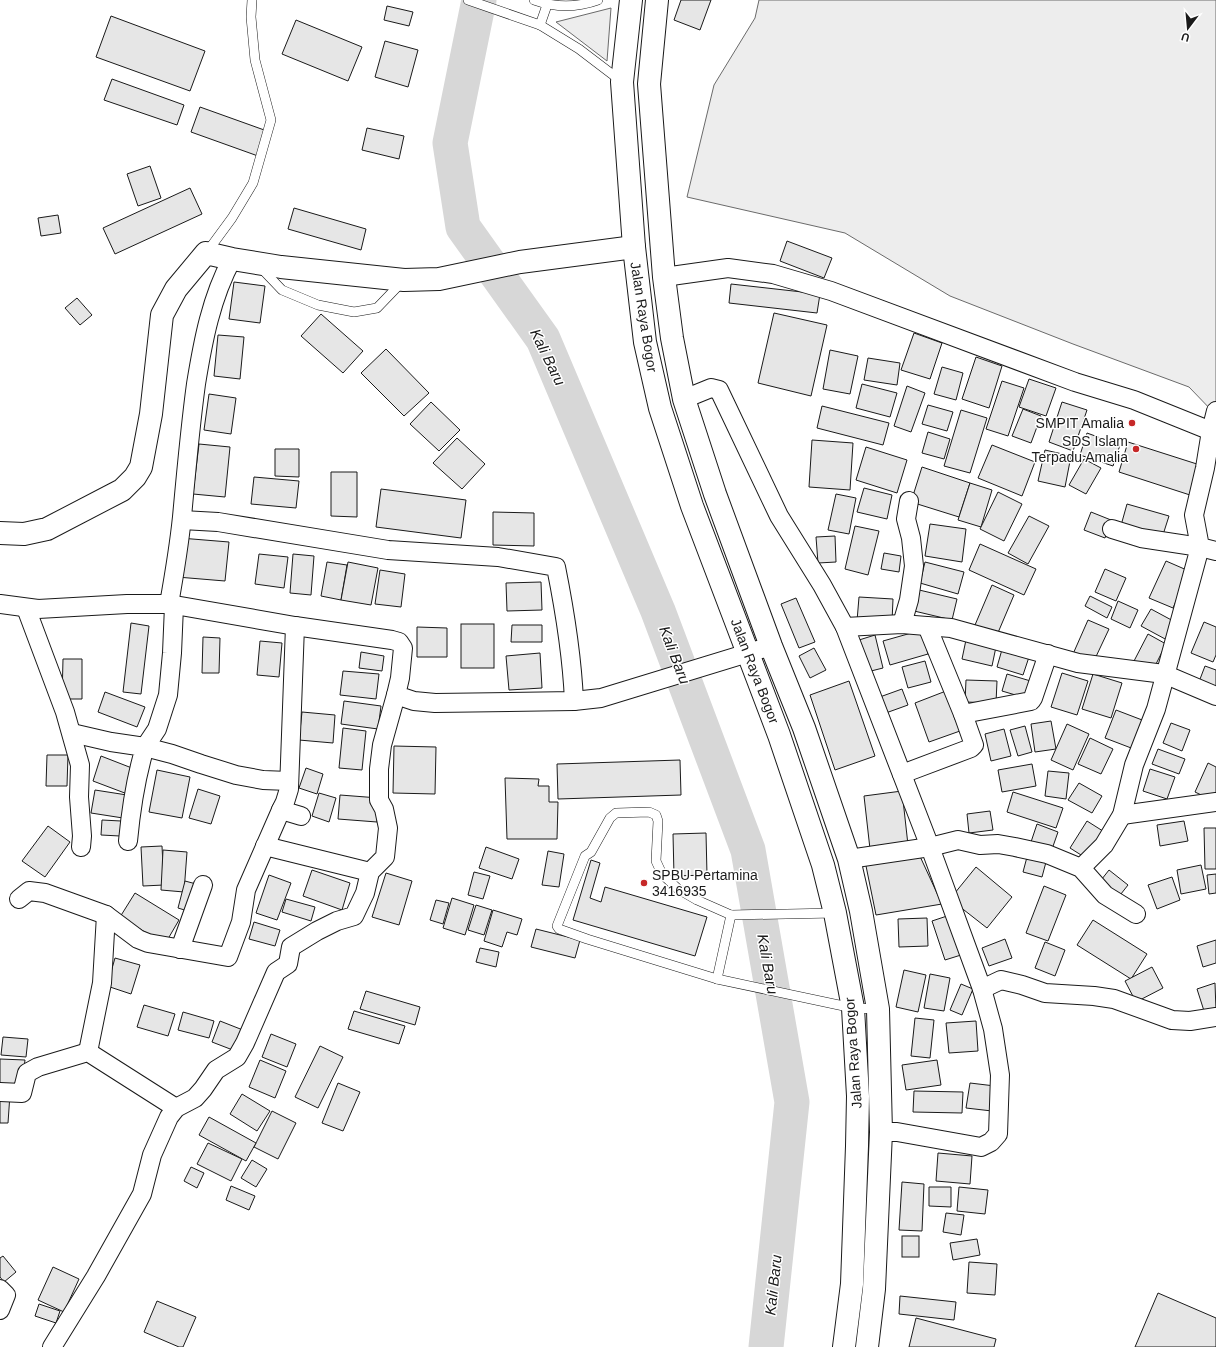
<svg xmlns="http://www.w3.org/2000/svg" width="1216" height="1347" font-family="Helvetica,sans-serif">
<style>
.green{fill:#ededed;stroke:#6a6a6a}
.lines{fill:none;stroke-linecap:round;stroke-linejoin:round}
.river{stroke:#d7d7d7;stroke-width:35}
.building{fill:#e6e6e6;stroke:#1a1a1a}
.lane-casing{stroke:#1a1a1a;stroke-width:10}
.street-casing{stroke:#1a1a1a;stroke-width:20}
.secondary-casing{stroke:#1a1a1a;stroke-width:24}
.highway-casing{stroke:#1a1a1a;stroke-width:24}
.lane{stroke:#fff;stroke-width:9}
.street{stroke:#fff;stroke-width:18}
.secondary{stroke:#fff;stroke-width:22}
.highway{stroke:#fff;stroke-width:22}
.poi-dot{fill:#c62828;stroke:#fff;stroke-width:1.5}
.labels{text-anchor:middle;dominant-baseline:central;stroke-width:3;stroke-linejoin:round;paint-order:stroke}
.street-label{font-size:14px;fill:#1a1a1a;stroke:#fff}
.poi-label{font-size:14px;fill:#1a1a1a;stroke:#fff;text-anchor:end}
.water-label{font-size:15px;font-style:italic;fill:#1a1a1a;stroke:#fff}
</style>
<rect width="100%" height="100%" fill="#fff"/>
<g class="green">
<path d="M759 0H1216V415L1189 387 1073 344 950 296 845 233 687 197 714 85 755 18Z"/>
<path d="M611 8 607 61 556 22Z"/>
</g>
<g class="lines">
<path class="river" d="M479 0 450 143 463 227 543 339 658 611 748 850 792 1102 766 1347"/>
</g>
<g class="building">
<path d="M681 0H711L700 30 674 20Z"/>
<path d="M387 6 413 12 409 26 384 20Z"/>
<path d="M111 16 205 51 190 91 96 57Z"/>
<path d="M296 20 362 47 348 81 282 54Z"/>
<path d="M385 41 418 50 408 87 375 77Z"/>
<path d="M112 79 184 105 177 125 104 100Z"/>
<path d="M200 107 267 131 258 156 191 132Z"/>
<path d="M367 128 404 136 399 159 362 150Z"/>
<path d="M150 166 161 198 138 206 127 174Z"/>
<path d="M190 188 202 214 115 254 103 228Z"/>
<path d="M294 208 366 229 361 250 288 229Z"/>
<path d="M58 215 61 233 41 236 38 218Z"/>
<path d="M787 241 832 258 824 278 780 261Z"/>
<path d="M234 282 265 286 260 323 229 319Z"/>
<path d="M731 284 820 294 817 313 729 303Z"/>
<path d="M77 298 92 315 80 325 65 308Z"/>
<path d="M774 313 827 325 811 396 758 383Z"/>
<path d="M321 314 363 351 343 373 301 336Z"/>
<path d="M914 333 942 343 930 379 901 370Z"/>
<path d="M218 335 244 337 240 379 214 376Z"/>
<path d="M386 349 429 393 404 416 361 373Z"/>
<path d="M830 350 858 356 850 394 823 389Z"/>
<path d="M976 357 1002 366 989 408 962 399Z"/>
<path d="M868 358 900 363 897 385 864 380Z"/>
<path d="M942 367 963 373 956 400 934 394Z"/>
<path d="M1029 379 1056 388 1046 416 1019 407Z"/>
<path d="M1002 381 1024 388 1008 436 986 429Z"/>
<path d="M862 384 897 393 890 417 856 408Z"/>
<path d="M907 386 925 393 911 432 894 426Z"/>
<path d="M209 394 236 398 231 434 204 430Z"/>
<path d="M431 402 460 430 439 451 410 424Z"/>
<path d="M1062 402 1087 410 1073 451 1049 442Z"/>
<path d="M928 405 953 412 947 431 922 424Z"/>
<path d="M822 406 889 423 883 445 817 428Z"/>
<path d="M1023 409 1041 416 1031 443 1012 436Z"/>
<path d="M961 410 987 418 970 473 944 466Z"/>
<path d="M928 432 950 439 944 459 922 453Z"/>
<path d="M1087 433 1120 445 1113 466 1080 455Z"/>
<path d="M457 438 485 464 462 489 433 463Z"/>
<path d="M812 440 853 443 850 490 809 487Z"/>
<path d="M1128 442 1200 465 1190 495 1119 472Z"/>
<path d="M199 444 230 447 225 497 193 494Z"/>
<path d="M992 445 1035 462 1022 496 978 478Z"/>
<path d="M866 447 907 460 897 493 856 480Z"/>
<path d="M275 449H299V477L275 476Z"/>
<path d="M1045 450 1071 456 1065 487 1038 481Z"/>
<path d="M1084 459 1101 468 1086 494 1069 485Z"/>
<path d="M922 467 970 483 959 517 911 502Z"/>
<path d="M331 472H357V517L331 516Z"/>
<path d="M254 477 299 481 296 508 251 504Z"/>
<path d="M970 483 992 490 981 527 958 520Z"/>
<path d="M864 488 892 495 887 519 857 512Z"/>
<path d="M381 489 466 500 461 538 376 527Z"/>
<path d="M998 492 1022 504 1004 541 980 529Z"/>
<path d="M836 494 856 498 849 534 828 530Z"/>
<path d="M1127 504 1169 516 1161 541 1120 529Z"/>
<path d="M493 512 534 513V546L493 545Z"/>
<path d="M1091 512 1111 520 1105 538 1084 530Z"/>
<path d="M1029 516 1049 526 1028 564 1008 553Z"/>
<path d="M930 524 966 529 962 562 925 556Z"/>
<path d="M855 526 879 531 868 575 845 569Z"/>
<path d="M835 536 836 562 818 563 816 537Z"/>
<path d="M180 538 229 542 225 581 177 577Z"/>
<path d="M980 544 1036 569 1024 595 969 570Z"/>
<path d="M884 553 901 556 899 572 881 569Z"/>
<path d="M259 554 288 557 284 588 255 584Z"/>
<path d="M293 554 314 556 311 595 290 593Z"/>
<path d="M1166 561 1189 571 1173 608 1149 598Z"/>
<path d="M327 562 347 565 341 600 321 596Z"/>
<path d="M348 562 378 568 371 605 341 600Z"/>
<path d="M925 562 964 572 958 594 920 583Z"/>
<path d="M1105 569 1126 578 1116 601 1095 592Z"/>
<path d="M380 570 405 574 401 607 375 604Z"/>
<path d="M541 582 542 610 507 611 506 583Z"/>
<path d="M992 585 1014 595 997 635 975 625Z"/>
<path d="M915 589 957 599 952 620 910 610Z"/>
<path d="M1090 596 1112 607 1107 618 1085 606Z"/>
<path d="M859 597 893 599 892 622 857 621Z"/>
<path d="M796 598 815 642 799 648 781 604Z"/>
<path d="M1118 601 1138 610 1130 628 1111 619Z"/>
<path d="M1151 609 1177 623 1167 640 1141 626Z"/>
<path d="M1088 620 1109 629 1093 663 1073 654Z"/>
<path d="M1204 622 1216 627V655L1213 662 1191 653Z"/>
<path d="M131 623 149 626 141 694 123 692Z"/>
<rect x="461" y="624" width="33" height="44"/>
<path d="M512 625H542V642H511Z"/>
<path d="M417 627 447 628V657H417Z"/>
<path d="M922 630 928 654 890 665 883 641Z"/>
<path d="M1148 634 1166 644 1153 670 1134 661Z"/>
<path d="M875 635 883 668 867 672 859 640Z"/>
<path d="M967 635 997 642 992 666 962 659Z"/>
<path d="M203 637 220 638 219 673H202Z"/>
<path d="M260 641 282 643 279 677 257 675Z"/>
<path d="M1003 646 1030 654 1023 675 997 667Z"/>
<path d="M814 648 826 670 810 678 799 656Z"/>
<path d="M361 652 384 656 382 671 359 668Z"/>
<path d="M540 653 542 688 509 690 506 656Z"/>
<path d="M63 659H82V699H62Z"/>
<path d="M925 661 931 682 908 688 902 667Z"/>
<path d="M1205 666 1216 670V694L1197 687Z"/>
<path d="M343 671 379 674 376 699 340 695Z"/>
<path d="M1062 673 1088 681 1077 715 1051 707Z"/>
<path d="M1007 674 1034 682 1029 699 1002 691Z"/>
<path d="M1093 674 1122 683 1111 718 1082 709Z"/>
<path d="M966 680 997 681 996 703 965 702Z"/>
<path d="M849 681 875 756 835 770 810 695Z"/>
<path d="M902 689 908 705 883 714 877 698Z"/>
<path d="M946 691 960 731 929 742 915 703Z"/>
<path d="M105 692 145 707 137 727 98 712Z"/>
<path d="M344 701 381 706 378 729 341 724Z"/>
<path d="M1116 710 1150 723 1139 751 1105 738Z"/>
<path d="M302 712 335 715 333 743 299 740Z"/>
<path d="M1051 721 1056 749 1035 752 1031 724Z"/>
<path d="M1171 723 1190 730 1182 751 1163 743Z"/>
<path d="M1067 724 1089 734 1073 770 1051 760Z"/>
<path d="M1025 726 1032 752 1018 756 1010 730Z"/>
<path d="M343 728 366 731 362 770 339 768Z"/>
<path d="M1004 729 1011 756 991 761 985 734Z"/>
<path d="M1090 738 1113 749 1101 774 1078 764Z"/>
<path d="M394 746 436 747 435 794 393 793Z"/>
<path d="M1158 749 1185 759 1179 774 1152 764Z"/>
<path d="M47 755H68L67 786H46Z"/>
<path d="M101 756 137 770 130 795 93 781Z"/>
<path d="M680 760 681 795 558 799 557 764Z"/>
<path d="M1208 763 1216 767V796L1214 801 1195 792Z"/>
<path d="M1032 764 1036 786 1002 792 998 770Z"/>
<path d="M306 768 323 774 317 794 299 788Z"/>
<path d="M1150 769 1175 777 1167 799 1143 791Z"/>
<path d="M157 770 190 777 182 818 149 812Z"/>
<path d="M1048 771 1069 773 1066 799 1045 796Z"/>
<path d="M505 778 539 779 538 786H549V802H558L557 839H507Z"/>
<path d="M1079 783 1102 796 1092 813 1068 800Z"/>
<path d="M198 789 220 796 211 824 189 818Z"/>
<path d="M95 790 127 795 123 818 91 813Z"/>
<path d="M902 791 908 845 870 849 864 796Z"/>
<path d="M1013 792 1063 808 1056 828 1007 812Z"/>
<path d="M319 793 336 798 329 822 312 816Z"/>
<path d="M340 795 379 798 377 822 338 819Z"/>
<path d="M990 811 993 830 969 833 967 814Z"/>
<path d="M102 820 121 821 120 836 101 835Z"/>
<path d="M1087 821 1106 833 1089 860 1070 848Z"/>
<path d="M1184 821 1188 841 1160 846 1157 825Z"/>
<path d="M1037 824 1058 832 1051 852 1030 845Z"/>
<path d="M48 826 70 842 45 877 22 861Z"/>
<path d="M1204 828H1216V869H1205Z"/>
<path d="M706 833 707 875 674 876 673 834Z"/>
<path d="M162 846 164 885 143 886 141 847Z"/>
<path d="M486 847 519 859 512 879 479 868Z"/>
<path d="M163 850 187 852 184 892 161 890Z"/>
<path d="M548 851 564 854 559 887 542 885Z"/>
<path d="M918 852 942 904 876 915 865 861Z"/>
<path d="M1027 857 1046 862 1042 877 1023 872Z"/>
<path d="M591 860 600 863 590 898 601 902 605 887 707 917 695 956 573 920Z"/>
<path d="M1201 865 1206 889 1181 894 1177 870Z"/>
<path d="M976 867 1012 897 987 928 950 899Z"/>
<path d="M312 870 350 883 342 910 303 896Z"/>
<path d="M1109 870 1128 885 1117 899 1098 884Z"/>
<path d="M474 872 490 876 483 899 468 895Z"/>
<path d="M386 873 412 881 399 925 372 917Z"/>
<path d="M1216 874V893L1209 894 1207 875Z"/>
<path d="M269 875 291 883 277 920 256 913Z"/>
<path d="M1172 877 1180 900 1157 909 1148 885Z"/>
<path d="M185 881 200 885 191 912 178 908Z"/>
<path d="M1044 886 1066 895 1048 941 1026 933Z"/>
<path d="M135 893 179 920 165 944 120 917Z"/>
<path d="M452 898 474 905 465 935 443 928Z"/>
<path d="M286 899 315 907 311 921 282 912Z"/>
<path d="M436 900 449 903 443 924 430 920Z"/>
<path d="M476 905 492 910 484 935 468 930Z"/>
<path d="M493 910 522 919 517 935 507 932 502 947 484 941Z"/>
<path d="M947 916 961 955 945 960 932 921Z"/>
<path d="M927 918 928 946 899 947 898 919Z"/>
<path d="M1093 920 1147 954 1131 979 1077 945Z"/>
<path d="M254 922 280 930 275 946 249 939Z"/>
<path d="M536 929 580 940 575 958 531 947Z"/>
<path d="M1005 939 1012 958 989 966 982 948Z"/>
<path d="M1216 940V963L1203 967 1197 946Z"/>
<path d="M1045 942 1065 950 1055 976 1035 968Z"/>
<path d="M480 948 499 952 496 967 476 962Z"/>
<path d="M115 958 140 965 131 994 107 986Z"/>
<path d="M1152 967 1163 988 1136 1002 1125 981Z"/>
<path d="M904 970 926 975 918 1012 896 1007Z"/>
<path d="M930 974 950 978 944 1011 924 1008Z"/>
<path d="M1215 983 1216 1011 1205 1014 1197 989Z"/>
<path d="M961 984 973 989 962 1015 950 1010Z"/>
<path d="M366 991 420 1007 415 1025 360 1009Z"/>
<path d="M144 1005 175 1014 168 1036 137 1027Z"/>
<path d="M354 1011 405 1026 399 1044 348 1029Z"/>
<path d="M183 1012 214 1021 209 1038 178 1030Z"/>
<path d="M915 1018 934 1020 930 1058 911 1056Z"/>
<path d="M220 1021 248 1032 238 1052 212 1042Z"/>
<path d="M976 1021 978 1051 949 1053 946 1023Z"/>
<path d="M271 1034 296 1044 287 1067 262 1057Z"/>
<path d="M3 1037 28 1039 26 1057 1 1055Z"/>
<path d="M320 1046 343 1057 318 1108 295 1097Z"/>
<path d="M0 1059 25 1060 21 1091 0 1088Z"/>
<path d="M260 1060 286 1071 275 1098 249 1087Z"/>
<path d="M937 1060 941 1085 906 1090 902 1065Z"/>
<path d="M338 1083 360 1092 343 1131 322 1123Z"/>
<path d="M970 1083 995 1086 992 1111 966 1108Z"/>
<path d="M914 1091 963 1092 962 1113 913 1112Z"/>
<path d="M0 1094H10L8 1123H0Z"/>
<path d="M242 1094 270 1111 257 1131 230 1114Z"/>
<path d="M272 1111 296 1123 278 1159 254 1147Z"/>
<path d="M209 1117 256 1143 246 1161 199 1135Z"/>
<path d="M208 1143 242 1159 231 1181 197 1164Z"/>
<path d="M938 1153 972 1156 970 1184 936 1181Z"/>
<path d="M252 1160 267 1169 256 1187 241 1178Z"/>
<path d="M191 1167 204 1173 197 1188 184 1181Z"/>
<path d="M902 1182 924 1184 922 1231 899 1230Z"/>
<path d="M231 1186 255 1196 249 1210 226 1200Z"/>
<path d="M929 1187H951V1207L929 1206Z"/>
<path d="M959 1187 988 1190 985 1214 957 1211Z"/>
<path d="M946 1213 964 1215 961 1235 943 1232Z"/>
<rect x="902" y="1236" width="17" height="21"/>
<path d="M977 1239 980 1255 953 1260 950 1243Z"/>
<path d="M3 1256 16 1272 4 1282 0 1277V1258Z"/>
<path d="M969 1262 997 1264 995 1295 967 1293Z"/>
<path d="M53 1267 79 1279 64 1312 38 1300Z"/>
<path d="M1158 1293 1216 1318V1347H1135Z"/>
<path d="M900 1296 956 1302 954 1320 899 1314Z"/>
<path d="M157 1301 196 1317 183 1347H179L144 1332Z"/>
<path d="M39 1304 60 1311 56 1323 35 1316Z"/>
<path d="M916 1318 996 1339 994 1347H909Z"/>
</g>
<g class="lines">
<g class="lane-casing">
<g id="lane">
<path d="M468 0 540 25 579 49 621 81"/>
<path d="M534 0C556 8 576 8 598 0"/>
<path d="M540 25 547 5"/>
<path d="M207 252 232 218 253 183 271 120 255 60 251 17 252 0"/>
<path d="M261 268 282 290 318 305 354 312 377 308 403 281"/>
<path d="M835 913 731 915 697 900 678 889 662 874 656 861 658 821 656 815 649 812 616 813 610 818 591 852 585 856 557 926 559 929 587 939 717 979 853 1008 877 1009"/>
<path d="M717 979 731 915"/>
</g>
</g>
<g class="street-casing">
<g id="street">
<path d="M664 277 728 268 773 274 831 291 1075 382 1134 400 1211 431 1205 468 1194 515 1200 547 1216 551"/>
<path d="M684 399 711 388 719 390 779 516 822 585 845 627 930 847 982 989"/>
<path d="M1211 431 1216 411"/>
<path d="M182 520 218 522 388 550 498 557 556 567C565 612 572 655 574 701"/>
<path d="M0 604 38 609 127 604H169L295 626 392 640 399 642 403 648 400 678 396 695 414 701 435 703 574 701 601 698 771 646"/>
<path d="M169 604C174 576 179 546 182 517 186 473 190 428 196 384 203 341 211 298 232 259"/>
<path d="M174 606 172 653 168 695 157 729 145 747 172 754 201 764 236 775 263 780 289 781"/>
<path d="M26 608 65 712 80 765 79 797 82 836 81 847"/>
<path d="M902 624 909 600 914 566 911 538 906 519 909 501"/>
<path d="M295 626 289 789 285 802 281 810 301 816"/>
<path d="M845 627 902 624 951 628 1078 663 1164 674 1216 696"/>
<path d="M963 714 1031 701 1033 698 1048 654"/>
<path d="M72 733 111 742 145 747C136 777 131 809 128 841"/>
<path d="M902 774 971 748 974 745 963 714 927 626"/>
<path d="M1122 815 1216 802"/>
<path d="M265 846 370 872"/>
<path d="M849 859 930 847 958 840 980 845 998 844 1015 847 1047 854 1081 868 1105 895 1136 914"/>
<path d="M1081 868 1104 845 1122 815 1134 765 1156 709 1200 547 1141 538 1112 529"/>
<path d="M19 899 29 891 45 893 106 915 138 939 148 943 228 957 241 922 246 890 281 810"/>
<path d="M180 949 203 885"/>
<path d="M88 1052 102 983 106 915"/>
<path d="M0 1092 22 1093 27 1073 38 1067 88 1052 176 1108"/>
<path d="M881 1132H897L981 1147 991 1142 998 1134 1000 1075 993 1029 982 989 1001 980 1022 985 1045 993 1094 996 1114 999 1172 1020 1190 1021 1216 1017"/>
<path d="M0 1289 6 1295 0 1310"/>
<path d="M52 1347 96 1276 142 1194 152 1155 169 1117 176 1108 195 1098 203 1089 216 1070 237 1057 245 1043 276 972 288 964 291 947 317 931 337 921 354 916 365 893 370 872 385 857 388 828 384 809 379 800V769L382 745 396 695"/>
</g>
</g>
<g class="secondary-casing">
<path id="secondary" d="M0 533 24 534 47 529 122 490 135 477 141 467 151 414 162 315 176 289 206 253 232 259 281 267 404 280 439 279 520 262 634 247"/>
</g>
<g class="highway-casing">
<g id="highway">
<path d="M631 0 622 82 634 247 645 342 660 408 692 506 779 735 823 865 835 913 853 1008 858 1096 857 1146 852 1284 844 1347"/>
<path d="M657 0 649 84 664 277 672 338 684 399 715 494 771 646 804 728 849 859 861 911 878 1009 881 1132 874 1289 867 1347"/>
</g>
</g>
<use href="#lane" class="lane"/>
<use href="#street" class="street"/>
<use href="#secondary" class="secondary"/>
<use href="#highway" class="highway"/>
</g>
<g class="poi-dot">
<circle cx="1132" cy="423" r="4"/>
<circle cx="1136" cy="449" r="4"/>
<circle cx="644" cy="883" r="4"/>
</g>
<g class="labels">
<g class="street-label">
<text transform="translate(644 317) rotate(81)">Jalan Raya Bogor</text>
<text transform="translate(755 671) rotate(69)">Jalan Raya Bogor</text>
<text transform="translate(853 1053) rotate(-94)">Jalan Raya Bogor</text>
</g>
<g class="poi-label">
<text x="1124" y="423">SMPIT Amalia</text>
<text x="1128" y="441">SDS Islam<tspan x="1128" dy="16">Terpadu Amalia</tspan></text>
<text x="652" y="875" text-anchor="start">SPBU Pertamina<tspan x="652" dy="16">3416935</tspan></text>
</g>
<g class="water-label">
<text transform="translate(548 357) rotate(64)">Kali Baru</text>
<text transform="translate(675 655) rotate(69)">Kali Baru</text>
<text transform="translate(768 964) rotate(80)">Kali Baru</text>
<text transform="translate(773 1285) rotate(-84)">Kali Baru</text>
</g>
</g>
<g transform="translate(1188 28) rotate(196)" stroke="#ffffff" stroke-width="3" paint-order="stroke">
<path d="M0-3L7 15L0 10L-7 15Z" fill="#1a1a1a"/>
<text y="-6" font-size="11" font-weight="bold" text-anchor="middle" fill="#1a1a1a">U</text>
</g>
</svg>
